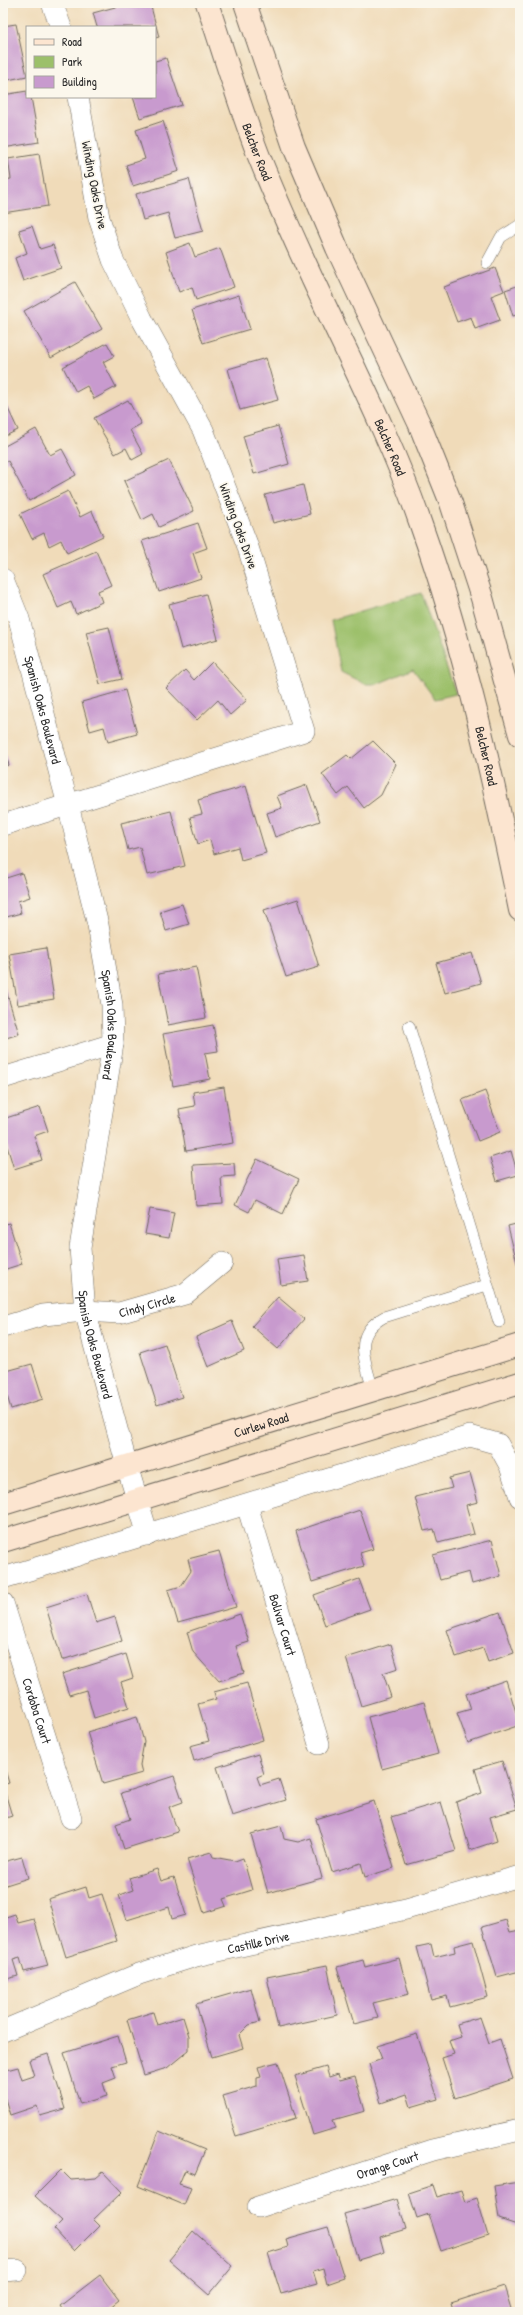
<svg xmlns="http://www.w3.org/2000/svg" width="523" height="2315" font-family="'Patrick Hand',sans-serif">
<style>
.green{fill:#9cc06a;stroke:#64764a}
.building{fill:#c89ace}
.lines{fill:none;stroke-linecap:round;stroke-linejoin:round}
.service-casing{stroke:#70695d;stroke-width:12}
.minor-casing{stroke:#70695d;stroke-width:22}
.secondary-casing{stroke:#70695d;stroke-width:24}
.service{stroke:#fff;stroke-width:11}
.minor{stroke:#fff;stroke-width:21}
.secondary{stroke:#fce5d0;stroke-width:22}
.labels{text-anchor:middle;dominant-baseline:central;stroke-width:3.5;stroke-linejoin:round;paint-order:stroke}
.street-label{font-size:13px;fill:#2b2b2b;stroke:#fbf7ec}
</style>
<rect width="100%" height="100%" fill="#fbf7ec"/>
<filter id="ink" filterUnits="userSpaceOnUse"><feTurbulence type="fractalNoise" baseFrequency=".025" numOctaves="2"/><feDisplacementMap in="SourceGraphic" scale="8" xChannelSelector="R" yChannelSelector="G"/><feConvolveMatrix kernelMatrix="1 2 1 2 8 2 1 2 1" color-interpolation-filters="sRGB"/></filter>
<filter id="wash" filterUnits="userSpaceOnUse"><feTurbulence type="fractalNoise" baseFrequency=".012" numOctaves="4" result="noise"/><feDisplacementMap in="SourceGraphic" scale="16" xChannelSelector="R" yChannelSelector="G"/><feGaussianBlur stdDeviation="0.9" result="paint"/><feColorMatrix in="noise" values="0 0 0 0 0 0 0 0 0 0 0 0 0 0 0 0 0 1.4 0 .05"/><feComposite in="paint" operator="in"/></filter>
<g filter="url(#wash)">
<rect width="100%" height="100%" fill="#f0dbb9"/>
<path class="green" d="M421 593 456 694 435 699 413 669 377 684H365L341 672 331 620Z"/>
<g id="blocks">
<g class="building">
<path d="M130 3H150L159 37 155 38V27H97L93 13Z"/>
<path d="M16 24 27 76 3 81V26Z"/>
<path d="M166 58 182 105 140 118 133 97H155V61Z"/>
<path d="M27 91V97H31L39 142 3 148V95Z"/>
<path d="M163 121 179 171 133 186 126 165 145 159 136 130Z"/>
<path d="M39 154 48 206 3 213V180L11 179 8 159Z"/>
<path d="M189 179 203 231 175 238 168 213 143 220 136 194Z"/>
<path d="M32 226 40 249 53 245 61 268 23 281 15 258 27 253 19 230Z"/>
<path d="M190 243 195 257 220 248 234 287 196 300 192 287 179 292 166 252Z"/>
<path d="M495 268 504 291 491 296 500 320 475 329 471 317 457 322 444 287Z"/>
<path d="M75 282 102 329 51 358 24 311Z"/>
<path d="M520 285V314L513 316 505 290Z"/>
<path d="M239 295 250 329 203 343 192 310Z"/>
<path d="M107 343 114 356 103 362 116 387 94 399 87 386 76 392 63 367Z"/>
<path d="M266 358 278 400 240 410 228 369Z"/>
<path d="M3 398 18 430 3 437Z"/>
<path d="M128 400 141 424 130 430 143 454 132 460 126 448 115 454 94 418Z"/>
<path d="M278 426 289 464 254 474 243 436Z"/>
<path d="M36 429 50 455 62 449 76 475 29 501 8 461 3 464V447Z"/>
<path d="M169 460 194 511 159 527 153 514 142 520 124 481Z"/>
<path d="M303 485 310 514 273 523 265 495Z"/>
<path d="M68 491 80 517 92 511 103 536 67 553 61 540 49 546 44 533 32 539 20 514Z"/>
<path d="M198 523 207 548 193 553 201 578 159 592 142 541Z"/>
<path d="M96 551 111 585 98 591 102 602 76 614 71 602 58 608 43 574Z"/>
<path d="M206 594 218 639 181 649 169 604Z"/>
<path d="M109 627 122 679 100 684 86 632Z"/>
<path d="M212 662 247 700 230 715 218 700 197 720 166 688 185 670 194 680Z"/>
<path d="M125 690 137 734 108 742 104 727 90 731 82 702Z"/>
<path d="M373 741 396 764 381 795 364 808 348 787 338 795 322 774 347 755 351 759Z"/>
<path d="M3 748 9 765 3 767Z"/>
<path d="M307 785 320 821 275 837 267 813 282 808 277 796Z"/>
<path d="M246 786 266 853 241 860 238 847 214 854 210 840 198 844 190 817 202 814 198 800Z"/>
<path d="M171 811 185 866 147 875 140 847 128 850 121 823Z"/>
<path d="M22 873 30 897 18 901 21 913 3 918V879Z"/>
<path d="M298 899 319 967 286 977 264 910Z"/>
<path d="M182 904 189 924 166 931 160 911Z"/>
<path d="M46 948 54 999 18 1005 9 954Z"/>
<path d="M472 953 481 983 445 993 436 963Z"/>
<path d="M196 967 206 1018 168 1025 158 974Z"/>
<path d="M5 987 19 1034 3 1039V988Z"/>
<path d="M213 1025 218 1051 205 1053 210 1079 173 1086 163 1034Z"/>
<path d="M224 1087 233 1143 186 1151 179 1109 195 1106 193 1092Z"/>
<path d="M485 1091 500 1132 478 1141 462 1100Z"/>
<path d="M40 1107 48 1131 34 1136 42 1160 14 1169 3 1133V1119Z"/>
<path d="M511 1151 518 1175 497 1181 490 1158Z"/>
<path d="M257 1159 299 1179 283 1214 255 1200 249 1212 235 1205Z"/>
<path d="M234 1163 235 1176 221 1177 223 1204 196 1206 193 1165Z"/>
<path d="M150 1209 174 1213 169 1238 145 1234Z"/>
<path d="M9 1223 22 1264 3 1270V1225Z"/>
<path d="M520 1223V1271H519L508 1226Z"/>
<path d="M304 1255 308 1281 281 1285 277 1259Z"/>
<path d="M278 1297 304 1319 278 1349 252 1326Z"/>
<path d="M232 1321 244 1351 208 1367 196 1337Z"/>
<path d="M165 1344 182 1397 157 1405 140 1352Z"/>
<path d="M32 1364 43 1399 11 1409 3 1382V1372Z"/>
<path d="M470 1473 478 1502 466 1505 474 1534 438 1543 434 1529 424 1531 415 1497 452 1488 449 1478Z"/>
<path d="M360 1510 373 1549 360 1553 364 1566 312 1582 296 1531Z"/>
<path d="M492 1540 501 1576 472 1584 469 1572 440 1580 433 1555Z"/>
<path d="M219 1551 236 1607 178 1623 168 1590 181 1586 191 1571 188 1559Z"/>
<path d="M359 1579 370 1609 325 1625 314 1595Z"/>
<path d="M87 1594 96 1623 115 1617 122 1641 62 1660 46 1607Z"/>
<path d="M500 1612 514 1653 488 1662 483 1648 456 1657 447 1630Z"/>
<path d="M240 1614 249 1642 236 1646 244 1673 219 1681 193 1652 187 1632Z"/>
<path d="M391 1644 398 1668 383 1673 391 1697 361 1706 346 1658Z"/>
<path d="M126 1654 133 1678 121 1682 129 1707 94 1718 86 1690 69 1695 62 1674Z"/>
<path d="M506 1680 520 1725 468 1743 457 1713 471 1709 466 1694Z"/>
<path d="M247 1683 263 1740 194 1761 190 1746 209 1741 198 1704 216 1699 214 1692Z"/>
<path d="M424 1702 438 1754 382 1769 368 1717Z"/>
<path d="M137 1717 144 1742 140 1765 142 1773 103 1784 87 1732Z"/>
<path d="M258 1754 264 1774 257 1777 260 1785 279 1779 286 1800 232 1816 217 1767Z"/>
<path d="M502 1761 517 1809 490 1817 497 1841 470 1850 456 1802 482 1793 475 1769Z"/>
<path d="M3 1763 9 1783 3 1785Z"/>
<path d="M174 1776 183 1802 169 1807 178 1832 124 1849 116 1824 130 1819 121 1793Z"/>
<path d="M3 1786 12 1816 3 1819Z"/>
<path d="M374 1801 394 1868 365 1877 361 1863 332 1872 316 1819Z"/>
<path d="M441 1802 456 1851 406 1865 391 1817Z"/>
<path d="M281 1826 284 1839 298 1842 311 1838 322 1878 268 1893 251 1834Z"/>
<path d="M211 1852 213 1857 235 1861 243 1858 252 1890 223 1899 226 1906 204 1913 187 1859Z"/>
<path d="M22 1857 28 1878 3 1886V1862Z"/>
<path d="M157 1869 161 1881 174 1877 186 1915 172 1919 169 1907 127 1920 119 1895 133 1890 129 1878Z"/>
<path d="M86 1887 89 1898 102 1894 117 1941 66 1957 48 1899Z"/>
<path d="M15 1914 18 1923 34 1919 48 1966 24 1972 20 1958 13 1960 18 1976 3 1980V1918Z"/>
<path d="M506 1920 510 1932 520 1930V1971L497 1977 482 1927Z"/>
<path d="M473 1941 488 1997 450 2007 447 1996 431 2000 417 1947 431 1944 434 1957 455 1952 454 1946Z"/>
<path d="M399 1958 409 1994 373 2003 378 2018 354 2024 337 1967 363 1960 365 1967Z"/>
<path d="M327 1965 337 2015 278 2028 267 1977Z"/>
<path d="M251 1988 260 2022 249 2025 239 2035 243 2048 212 2057 196 2004Z"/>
<path d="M153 2012 157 2025 183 2017 189 2036V2050L167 2068 144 2075 127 2020Z"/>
<path d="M480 2017 489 2043 500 2039 513 2079 455 2098 442 2058 454 2054 449 2041 461 2037 457 2024Z"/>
<path d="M417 2034 438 2099 411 2107 407 2094 381 2103 369 2064 382 2059 377 2046Z"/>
<path d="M118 2036 126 2062 112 2066 116 2078 103 2083 107 2096 80 2104 64 2053Z"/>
<path d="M48 2054 65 2109 40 2116 37 2106 10 2115 3 2092V2071L18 2067 22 2080 34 2076 29 2060Z"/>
<path d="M278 2062 296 2118 236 2136 223 2096 257 2086V2078L261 2077 258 2067Z"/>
<path d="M326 2067 329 2077 338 2074 340 2080 355 2076 365 2111 333 2120 336 2128 313 2135 295 2076Z"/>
<path d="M159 2131 205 2150 195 2174 185 2170 179 2184 191 2188 184 2205 138 2186Z"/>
<path d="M61 2170 71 2180 96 2178 103 2172 122 2192 93 2220 99 2226 74 2251 54 2229 62 2221 35 2196Z"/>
<path d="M520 2182V2226L499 2219 494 2186Z"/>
<path d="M433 2185 437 2197 461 2190 465 2202 477 2198 488 2235 441 2251 429 2214 417 2218 409 2193Z"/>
<path d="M397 2199 406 2229 380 2237 384 2252 358 2260 344 2214Z"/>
<path d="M328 2227 344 2278 327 2284 323 2268 313 2271 317 2284 281 2294 268 2253 288 2247 286 2239Z"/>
<path d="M193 2231 233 2266 209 2295 169 2260Z"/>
<path d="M100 2275 119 2300 104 2312H64L60 2306Z"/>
<path d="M504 2286 512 2312H454L451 2303Z"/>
</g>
</g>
</g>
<g filter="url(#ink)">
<use href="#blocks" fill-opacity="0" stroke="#70695d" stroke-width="1"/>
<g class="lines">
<g class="service-casing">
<g id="service">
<path d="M487 263 501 237 520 225"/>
<path d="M409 1026 499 1322"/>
<path d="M373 1391C366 1361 351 1335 384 1317L487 1285"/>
</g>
</g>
<g class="minor-casing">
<g id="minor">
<path d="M52 3 61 27"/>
<path id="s1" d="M3 579 19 619 68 805 98 925 112 1005 113 1044 80 1248 85 1311 127 1466 148 1535"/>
<path d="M3 825 304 731 247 544 203 430 142 319 113 260 99 218 78 97"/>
<path d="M3 1078 113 1044"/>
<path id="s2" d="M3 1327 43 1315 85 1311 119 1313 185 1294 222 1263"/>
<path id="s3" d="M247 1505 319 1744"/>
<path d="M3 1578 470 1436 498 1444 510 1466 520 1497"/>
<path id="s4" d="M3 1603 71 1818"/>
<path id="s5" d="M3 2031 139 1974 196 1956 406 1909 520 1876"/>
<path id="s6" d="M258 2207 433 2150 520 2130"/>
<path d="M3 2271 17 2270"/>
</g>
</g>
<g class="secondary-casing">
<g id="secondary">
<path id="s7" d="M207 3C224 53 239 105 258 154 272 189 287 223 302 256 342 345 388 430 420 522 465 648 493 779 520 910"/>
<path d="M245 3 294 147 337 248 419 423 451 503 482 598 520 735"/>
<path id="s8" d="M3 1504 520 1345"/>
<path d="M3 1541 520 1383"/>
</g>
</g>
<use href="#service" class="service"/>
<use href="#minor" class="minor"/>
<use href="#secondary" class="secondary"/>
</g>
</g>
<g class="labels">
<g class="street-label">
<text stroke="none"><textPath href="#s7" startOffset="157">Belcher Road</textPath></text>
<text transform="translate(95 185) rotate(79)">Winding Oaks Drive</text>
<text stroke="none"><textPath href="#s7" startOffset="481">Belcher Road</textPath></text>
<text transform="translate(239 526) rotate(70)">Winding Oaks Drive</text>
<text stroke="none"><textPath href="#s1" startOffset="137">Spanish Oaks Boulevard</textPath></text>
<text stroke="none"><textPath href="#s7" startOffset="805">Belcher Road</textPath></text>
<text stroke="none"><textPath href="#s1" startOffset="460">Spanish Oaks Boulevard</textPath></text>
<text stroke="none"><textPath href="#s2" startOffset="147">Cindy Circle</textPath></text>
<text stroke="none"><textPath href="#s1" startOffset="784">Spanish Oaks Boulevard</textPath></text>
<text stroke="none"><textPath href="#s8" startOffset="270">Curlew Road</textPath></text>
<text stroke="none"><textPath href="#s3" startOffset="125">Bolivar Court</textPath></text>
<text stroke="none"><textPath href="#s4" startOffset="113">Cordoba Court</textPath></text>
<text stroke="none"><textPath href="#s5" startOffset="271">Castille Drive</textPath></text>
<text stroke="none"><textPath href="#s6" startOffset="136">Orange Court</textPath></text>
</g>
</g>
<rect width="523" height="2315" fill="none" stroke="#fbf7ec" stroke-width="16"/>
<rect x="26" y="26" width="130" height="72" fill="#fbf7ec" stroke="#a8a59f"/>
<rect x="34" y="39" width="20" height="6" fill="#fce5d0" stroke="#a8a59f"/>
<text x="62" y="46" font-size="12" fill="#2b2b2b">Road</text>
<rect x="34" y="56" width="20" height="12" fill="#9cc06a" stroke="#a8a59f"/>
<text x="62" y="66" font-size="12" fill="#2b2b2b">Park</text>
<rect x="34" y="76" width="20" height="12" fill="#c89ace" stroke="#a8a59f"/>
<text x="62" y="86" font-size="12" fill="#2b2b2b">Building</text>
</svg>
